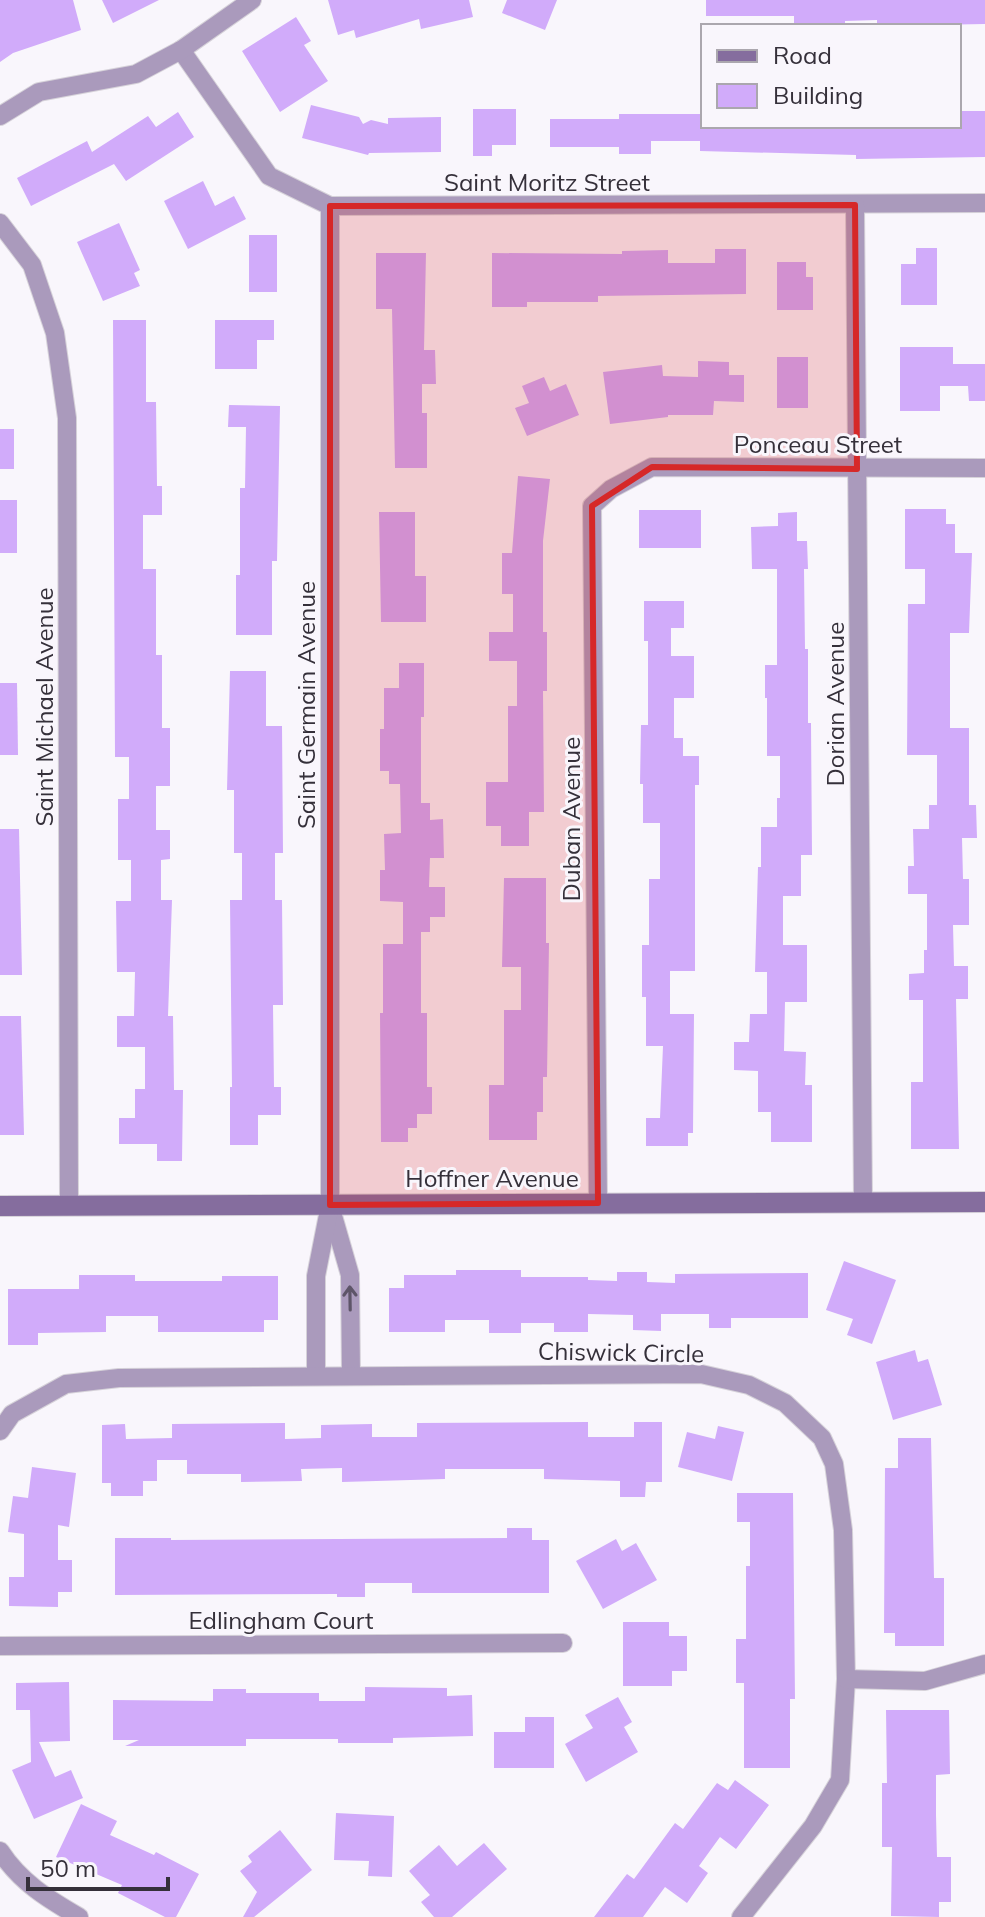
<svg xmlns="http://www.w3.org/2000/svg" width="985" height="1917" font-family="Mulish,sans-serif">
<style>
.building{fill:#d1abfa}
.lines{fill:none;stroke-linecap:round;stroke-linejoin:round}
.minor-casing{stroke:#d6d2d9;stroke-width:20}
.secondary-casing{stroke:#d6d2d9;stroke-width:22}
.minor{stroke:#aa9abc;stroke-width:18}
.secondary{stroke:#856d9e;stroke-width:20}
.oneway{stroke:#5e5568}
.marked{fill:#d62828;fill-opacity:0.2;stroke:#d62828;stroke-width:6;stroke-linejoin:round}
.labels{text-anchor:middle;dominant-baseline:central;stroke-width:6;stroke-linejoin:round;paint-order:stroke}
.street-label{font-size:24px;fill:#35303a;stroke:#f9f6fc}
</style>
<rect width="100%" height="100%" fill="#f9f6fc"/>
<g class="building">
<path d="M0 0H73L81 30 13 53 0 62Z"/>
<path d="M102 0H159L113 23Z"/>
<path d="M328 0H469L473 17 421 29 419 19 356 38 354 30 338 35Z"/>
<path d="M507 0H557L545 30 502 13Z"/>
<path d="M706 0H985V24L877 26V20L845 21V26H813V23H794V16H706Z"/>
<path d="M296 17 311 41 304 45 328 81 280 112 242 51Z"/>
<path d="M311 105 359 117 363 124 371 120 388 124V118L441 117V152L369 153 368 155 302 138Z"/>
<path d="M473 109H516V145H492V156H473Z"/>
<path d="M959 111H985V157L856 159V155L700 151V141H651V154H619V147H550V119H619V114H703V126L938 127 959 126Z"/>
<path d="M178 112 194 137 126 181 114 164 31 206 17 178 87 141 92 152 148 116 156 127Z"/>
<path d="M203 181 215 206 234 196 246 219 188 249 164 201Z"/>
<path d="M119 223 140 270 134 273 140 286 103 301 77 242Z"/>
<rect x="249" y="235" width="28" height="57"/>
<path d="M916 248H937V305H901V264H916Z"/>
<path d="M715 249H746V294L598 296V302H527V307H492V253L622 254V251L668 250V263H715Z"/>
<path d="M376 253H426L424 350H435L436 384H422V413H427V468H395L392 309H376Z"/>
<path d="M777 262H806V277H813V310H777Z"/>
<path d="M113 320H146V402H156L157 486H162V515H143V569H156V655H162V728H170V786H156V830H170V859L161 860V900H172L168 1016H173L174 1090H183L182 1161H157V1144H119V1118H135V1089H145V1047H117V1016H134L135 972H117L116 901H131V860H118V799H129V757H115Z"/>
<path d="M215 320H274V340H257V369H215Z"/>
<path d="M900 347H953V364H985V401H969L968 386H940V411H900Z"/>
<rect x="777" y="357" width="31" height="51"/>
<path d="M698 361 729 362V375H744V402L714 401 713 415H668V417L610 424 603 372 662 365 663 376 698 377Z"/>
<path d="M544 377 550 391 566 384 579 415 527 436 515 408 529 403 522 386Z"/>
<path d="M229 405 280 406 277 561H272V635H236V575H240V488H245L246 427H228Z"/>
<rect x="0" y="429" width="14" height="40"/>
<path d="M518 476 550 479 543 541V632H547V691H543L544 812H529V846H501V826H486V782H508V706H517V661H489V632H513V594H502V553H512Z"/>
<rect x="0" y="500" width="17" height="53"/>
<path d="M905 509H946V524H955V553H972L969 633H950V728H969V805H976L977 838H962L963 879H969V925H953L954 966H968V999H956L959 1149H911V1082H923V1000H909V974L924 973V950H927V894H908V866H914L913 829H929V805H937V755H907L908 604H925V569H905Z"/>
<rect x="639" y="510" width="62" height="38"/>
<path d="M379 512H415V576H426V622H381Z"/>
<path d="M797 512V541H807L808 569H804L805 649H808V723H811L812 855H801V896H783V945H807V1002H785L784 1051 806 1052 805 1085H812V1142H771V1112H758V1071L734 1070V1042H749L750 1014H767V972H755L758 867H761V827H777V798H780V756H767V698H765V665H777V569H752L751 527 778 526V513Z"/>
<path d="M644 601H684V628H671V656H694V698H674V738H683V756H699V785H695V971H670V1014H694L693 1133H688V1146H646V1118H660L663 1046H646V997H642V945H649V879H660V823H643V784H640L641 725H648V641H644Z"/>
<path d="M399 663H424V717H421V803H430V820L443 819 444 858H430L429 887H445V917H430V932H421V1013H427V1087H432V1114H417V1128H408V1142H381L380 1013H383V944H403V902L380 901V870H385L384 834 401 833 400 784H389V771H380V729H384V688H399Z"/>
<path d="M230 671H266V726H282L283 853H275V900H282L283 1005H273L274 1087H281V1115H258V1145H230V1087H232L230 900H242V853H234V790H227Z"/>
<path d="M0 683H17L18 755H0Z"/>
<path d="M0 829H19L22 975H0Z"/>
<path d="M504 878H546V943H549L547 1077H543V1112H537V1140H489V1085H504V1010H521V967H502Z"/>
<path d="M0 1016H21L24 1135H0Z"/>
<path d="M844 1261 896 1280 872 1344 847 1335 853 1319 826 1310Z"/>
<path d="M456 1270H521V1277H588V1280L617 1281V1272H647V1282L675 1283V1274L808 1273V1318H731V1328H709V1314H661V1331L633 1330V1315L588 1314V1332H554V1323H521V1333H489V1320H445V1332H389V1288H404V1275H456Z"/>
<path d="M79 1275H135V1281H222V1276H278V1320H264V1332H158V1316H106V1332L38 1333V1345H8V1289H79Z"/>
<path d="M915 1350 918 1362 928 1359 942 1405 893 1420 876 1362Z"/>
<path d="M588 1422V1437H634V1422H662V1482H646L645 1497H620V1481L544 1479V1469H445V1479L342 1482V1468L301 1469 302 1481 241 1482V1474H187V1460H157V1481H143V1496H111V1483H102V1425L125 1424 126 1439 172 1438V1424L285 1423V1439L321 1438V1425L372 1424V1437H417V1423Z"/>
<path d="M718 1426 744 1432 732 1481 678 1467 687 1432 715 1439Z"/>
<path d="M898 1438H931L934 1578H944V1646H895V1633H884L885 1468H898Z"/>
<path d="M32 1467 76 1473 69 1527 58 1525V1560H72V1592H58V1607L9 1606V1577H24V1534L8 1532 13 1496 28 1498Z"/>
<path d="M737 1493H793L795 1699H790V1768H744V1683H736V1639H746V1566H750V1522H737Z"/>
<path d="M507 1528H532V1540H549V1593H412V1583H365V1597H337V1594L115 1595V1538H171V1540L507 1538Z"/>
<path d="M616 1539 622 1551 636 1543 657 1580 603 1609 576 1561Z"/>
<path d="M623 1622H669V1636H687V1671H672V1686H623Z"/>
<path d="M69 1682 70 1741 39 1742 55 1777 71 1770 83 1798 34 1819 12 1770 31 1762 30 1710H16V1683Z"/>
<path d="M365 1687 447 1688V1696L472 1695 473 1736 393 1738V1743H338V1739H246V1746H125L139 1740H113V1700L213 1701V1689H246V1693H319V1701H365Z"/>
<path d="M618 1697 632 1722 624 1727 638 1752 586 1782 565 1744 593 1728 585 1715Z"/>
<path d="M886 1710H949L950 1774 936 1775V1815L937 1857H951V1902H939V1917L891 1916 892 1847H882V1783H887Z"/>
<path d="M525 1717H554V1768H494V1732H525Z"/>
<path d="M735 1780 769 1805 736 1849 720 1837 699 1866 708 1873 687 1903 665 1887 643 1917H594L627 1874 634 1879 675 1823 683 1829 717 1783 728 1790Z"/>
<path d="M81 1804 117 1821 110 1835 154 1855 156 1852 199 1874 176 1917H165L118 1893 122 1885 56 1857Z"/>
<path d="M336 1813 394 1816 392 1877 368 1876 369 1861 334 1860Z"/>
<path d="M280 1830 312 1870 254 1917H243L257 1892 240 1871 252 1862 248 1856Z"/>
<path d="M484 1843 507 1869 452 1917H434L421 1902 430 1895 409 1871 439 1845 457 1866Z"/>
</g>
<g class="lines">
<g class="minor-casing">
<g id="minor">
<path d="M181 50 269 176 330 206 985 203"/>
<path d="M0 116 39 92 136 74 181 50 252 0"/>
<path d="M855 205 863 1202"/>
<path d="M0 223 32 265 55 333 67 418 69 1206"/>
<path d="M598 1203 592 506 611 489 652 467 985 468"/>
<path d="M331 1209 350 1275 351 1376"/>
<path d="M316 1375V1276L330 1205V206"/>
<path d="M0 1431 12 1414 66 1384 119 1378 701 1374 749 1385 785 1403 822 1438 834 1464 843 1530 846 1679 840 1780 813 1826 741 1917"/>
<path d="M0 1646 563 1643"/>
<path d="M846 1679 925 1681 985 1664"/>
<path d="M0 1851C20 1882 48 1899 79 1917"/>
</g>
</g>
<g class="secondary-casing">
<path id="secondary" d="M0 1206 985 1202"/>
</g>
<use href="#minor" class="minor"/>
<use href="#secondary" class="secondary"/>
</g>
<defs><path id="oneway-shaft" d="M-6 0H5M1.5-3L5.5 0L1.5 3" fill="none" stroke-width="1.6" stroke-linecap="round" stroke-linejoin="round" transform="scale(2)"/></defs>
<use class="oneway" href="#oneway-shaft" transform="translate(350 1298) rotate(-91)"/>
<path class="marked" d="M855 205 857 469 652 467 592 506 598 1203 330 1205V206Z"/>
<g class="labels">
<g class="street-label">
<text x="547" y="182">Saint Moritz Street</text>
<text x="818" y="444">Ponceau Street</text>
<text transform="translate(835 704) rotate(-90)">Dorian Avenue</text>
<text transform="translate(306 705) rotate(-90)">Saint Germain Avenue</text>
<text transform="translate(44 707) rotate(-90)">Saint Michael Avenue</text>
<text transform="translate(571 819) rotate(-90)">Duban Avenue</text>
<text x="492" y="1178">Hoffner Avenue</text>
<text transform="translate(621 1352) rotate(1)">Chiswick Circle</text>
<text x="281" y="1620">Edlingham Court</text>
</g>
</g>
<rect x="701" y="24" width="260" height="104" fill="#f9f6fc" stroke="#aba7ae" stroke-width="2"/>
<rect x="717" y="50" width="40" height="12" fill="#856d9e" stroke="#aba7ae" stroke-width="2"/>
<text x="773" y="64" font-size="24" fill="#35303a">Road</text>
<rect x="717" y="84" width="40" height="24" fill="#d1abfa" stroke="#aba7ae" stroke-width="2"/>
<text x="773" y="104" font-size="24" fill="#35303a">Building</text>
<path d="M28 1877v12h140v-12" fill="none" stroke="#35303a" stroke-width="4"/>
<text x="40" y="1877" font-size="24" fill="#35303a" stroke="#f9f6fc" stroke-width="6" paint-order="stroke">50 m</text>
</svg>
